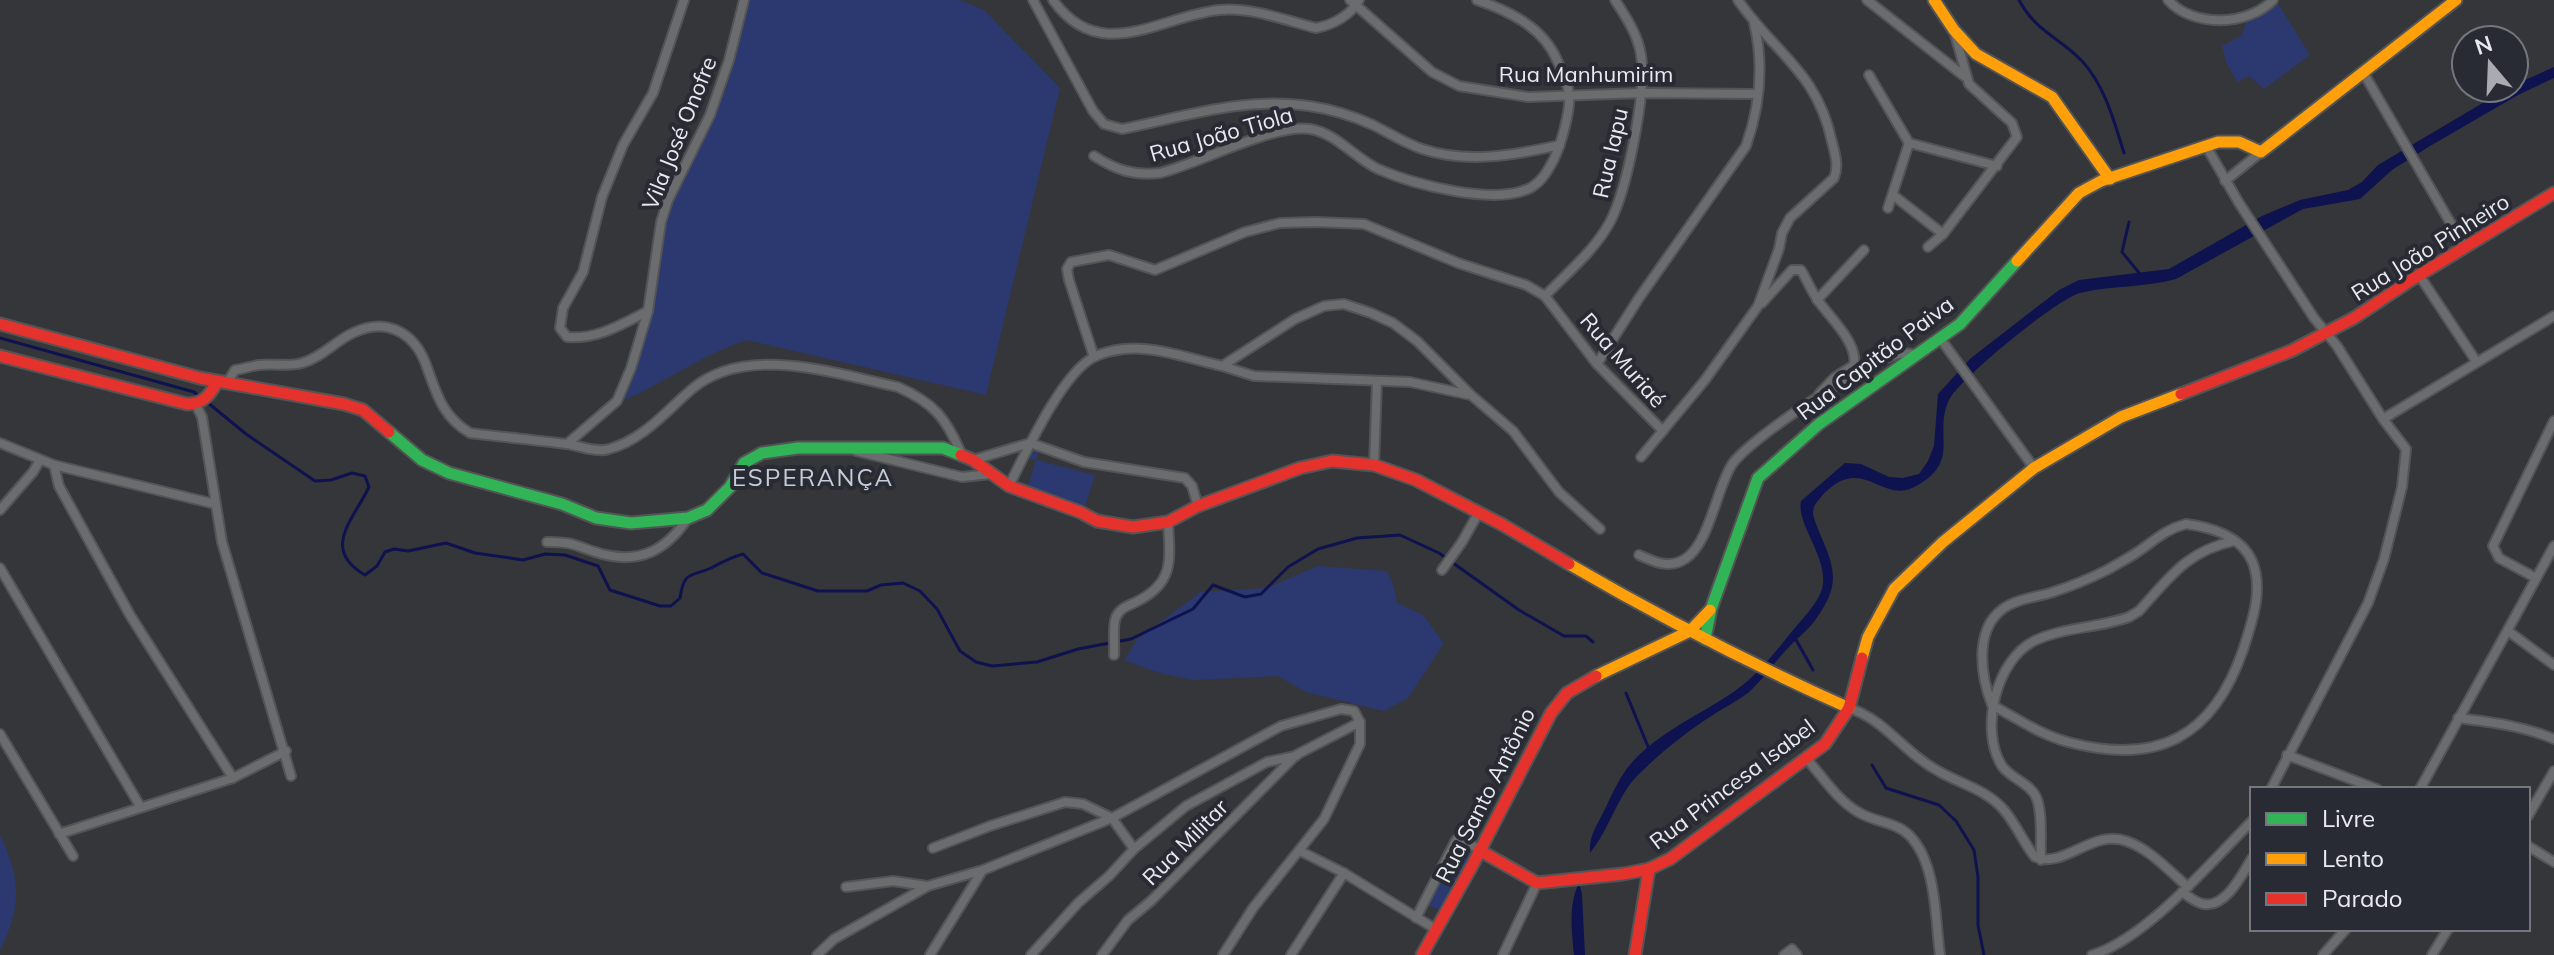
<svg xmlns="http://www.w3.org/2000/svg" width="2554" height="955" font-family="Mulish,sans-serif">
<style>
.green{fill:#2b3970}
.water{fill:#0e124e}
.lines{fill:none;stroke-linecap:round;stroke-linejoin:round}
.stream{stroke:#0e124e;stroke-width:3}
.street-casing{stroke:#525456;stroke-width:12}
.fast-casing{stroke:#525456;stroke-width:15}
.slow-casing{stroke:#525456;stroke-width:15}
.jam-casing{stroke:#525456;stroke-width:15}
.street{stroke:#6b6c6e;stroke-width:8}
.fast{stroke:#30b455;stroke-width:11}
.slow{stroke:#ff9f0a;stroke-width:11}
.jam{stroke:#e5322d;stroke-width:11}
.labels{text-anchor:middle;dominant-baseline:central;stroke-width:8;stroke-linejoin:round;paint-order:stroke}
.street-label{font-size:22px;fill:#e8eaef;stroke:#282b33}
.neighbourhood-label{font-size:24px;letter-spacing:2px;fill:#c8ccd7;stroke:#282b33}
</style>
<rect width="100%" height="100%" fill="#35363a"/>
<g class="green">
<path d="M750 0H960L984 10 1060 88 986 395 747 340C702 354 664 384 619 402L639 351 660 270 668 207 726 89Z"/>
<path d="M2277 2 2310 55 2264 89 2249 76 2237 82 2226 62 2222 46 2242 35 2247 20Z"/>
<path d="M1030 449 1039 451 1036 460 1095 475 1085 506 1027 489 1036 460 1027 458Z"/>
<path d="M1318 566 1387 571 1394 587 1397 603 1423 615 1444 643 1408 698 1384 711 1306 692 1278 676 1195 680 1159 673 1125 660 1136 640 1201 592 1267 588Z"/>
<path d="M0 835C21 879 22 906 0 950Z"/>
<path d="M1455 846 1472 855 1443 912 1426 904Z"/>
</g>
<g class="water">
<path d="M2554 67V78L2518 95 2430 146 2392 170 2360 199 2303 209 2176 279C2145 288 2111 285 2080 293 2057 299 1959 379 1949 400 1933 434 1961 460 1918 485 1881 509 1861 445 1816 503 1814 506 1813 509 1813 514 1818 535 1832 553 1833 577 1833 592 1826 604 1818 616 1811 628 1798 637 1789 647 1775 661 1764 679 1749 692 1738 701 1725 707 1713 715 1686 732 1660 753 1637 776 1618 795 1609 830 1590 853 1589 836 1596 827 1603 813 1613 793 1621 772 1638 756 1667 728 1703 713 1735 691 1759 674 1776 651 1794 629 1804 617 1817 604 1822 589 1830 559 1796 525 1801 501L1845 463 1861 464 1889 477 1903 478 1919 474 1928 461 1934 446 1938 394 1971 358 2059 290 2079 280 2169 269 2262 216 2300 200 2348 190 2362 182 2378 165 2508 88H2514V85Z"/>
<path d="M1579 883 1582 894 1585 955H1574C1572 931 1568 905 1579 883Z"/>
</g>
<g class="lines">
<g class="stream">
<path d="M2019 0C2036 32 2059 37 2082 61 2105 86 2114 121 2124 153"/>
<path d="M2129 222 2122 252 2140 274"/>
<path d="M0 338 194 392 201 398"/>
<path d="M207 402 246 434 315 481 331 480 352 473 365 476 369 487C354 519 320 549 365 575L377 566 385 552 394 549 408 551 446 543 475 553 523 560 545 554 565 555 598 566 610 590 660 606H671L680 598C684 570 691 577 711 568 722 562 731 557 743 554L762 573 818 591H867L881 585 903 583 920 591 937 609 960 651 976 662 992 666 1037 662 1078 649 1131 639 1193 609 1213 585 1245 597 1261 594 1288 567 1318 549 1357 538 1400 535 1439 553 1519 610 1564 636H1586L1593 642"/>
<path d="M1795 638 1813 670"/>
<path d="M1626 693 1649 749"/>
<path d="M1872 765 1886 788 1939 805 1956 821 1974 850 1978 877V925L1984 955"/>
</g>
<g class="street-casing">
<g id="street">
<path d="M1033 0 1093 111 1104 124 1122 129C1182 117 1247 96 1309 106 1330 109 1353 116 1373 125 1389 133 1404 143 1422 149 1468 164 1515 155 1560 145"/>
<path d="M1053 0C1100 66 1160 16 1219 10 1252 7 1284 20 1316 28 1333 25 1351 15 1359 0"/>
<path d="M1350 0 1432 72 1459 86 1528 97 1642 93 1757 94"/>
<path d="M1867 0 1964 76"/>
<path d="M2168 0C2193 28 2248 26 2273 0"/>
<path d="M2363 72 2465 248"/>
<path d="M1869 75 1909 143 1997 166"/>
<path d="M2206 146 2239 203 2314 318 2337 346 2383 419 2406 449 2402 487 2384 559 2368 603 2271 789"/>
<path d="M1094 156C1116 170 1134 176 1160 173 1198 164 1275 123 1310 129 1336 133 1355 158 1378 169 1412 184 1497 207 1532 187 1543 180 1548 170 1554 159 1561 144 1571 110 1569 94 1568 83 1561 70 1557 60 1543 27 1509 11 1477 0"/>
<path d="M2225 181 2261 152"/>
<path d="M1893 195 1943 234"/>
<path d="M1888 208 1909 143"/>
<path d="M1928 247 1943 234 2017 137 2012 123 1969 84 1954 31"/>
<path d="M2419 275 2476 361"/>
<path d="M1545 296C1567 273 1595 250 1610 222 1627 190 1647 91 1641 55 1638 35 1626 17 1615 0"/>
<path d="M1817 300 1864 250"/>
<path d="M1762 303 1792 270H1801C1807 280 1811 290 1817 299 1829 317 1858 342 1854 365L1834 378 1819 394"/>
<path d="M648 311C622 324 597 340 567 337L560 328 563 308 583 272 602 197 623 145 653 93 684 0"/>
<path d="M1940 338 2034 468"/>
<path d="M1094 357 1069 280 1067 269 1071 262 1109 255 1155 270 1245 232 1280 223 1317 222 1364 224 1458 263 1526 285 1545 296 1597 364 1663 431"/>
<path d="M1597 364 1639 298 1746 146C1760 106 1764 64 1754 23"/>
<path d="M1222 366 1254 376 1410 382 1470 395"/>
<path d="M227 383 235 370C243 369 251 366 259 365 273 363 288 367 302 363 323 357 336 340 355 332 386 318 413 332 425 362 436 391 441 416 470 433 502 437 535 440 567 444 580 446 597 453 609 449 643 440 666 411 692 389 746 343 836 374 898 387 934 403 946 418 961 453"/>
<path d="M196 405 202 417 222 542 291 776"/>
<path d="M2383 419 2554 316"/>
<path d="M0 443 54 465 215 504"/>
<path d="M567 444 617 401 631 368 648 311 661 222 668 200 710 115 729 60 744 0"/>
<path d="M856 451 962 477 991 474"/>
<path d="M1641 457 1705 380 1758 306 1779 249 1782 233 1790 218 1834 178C1839 166 1835 154 1832 142 1817 71 1775 54 1738 0"/>
<path d="M973 460 1030 443 1084 462 1185 478 1192 486 1198 506"/>
<path d="M54 465 59 486 130 615 233 778"/>
<path d="M1374 465 1377 381"/>
<path d="M1009 486C1025 454 1062 373 1094 357 1102 353 1115 350 1124 349 1156 346 1191 359 1222 366L1295 319 1324 306 1344 304 1371 313 1393 323 1417 341 1471 395 1513 431 1559 492 1600 529"/>
<path d="M0 510 33 472 40 460"/>
<path d="M2186 524C2210 527 2241 536 2252 561 2264 589 2252 622 2243 650 2213 737 2158 766 2068 742 2041 735 2016 718 1992 705 1980 674 1973 624 2009 605 2022 598 2036 597 2050 593 2069 587 2089 579 2107 570 2117 564 2129 558 2139 551 2155 540 2166 529 2186 524Z"/>
<path d="M547 542C573 541 580 548 602 554 641 564 666 550 688 518"/>
<path d="M1639 555C1654 562 1669 569 1685 559 1709 544 1716 491 1731 466 1746 440 1868 361 1898 354 1904 353 1910 354 1916 354"/>
<path d="M0 568 140 806"/>
<path d="M1442 570 1462 542 1479 512"/>
<path d="M2536 578 2499 558 2493 546 2554 421"/>
<path d="M2508 631 2554 665"/>
<path d="M1114 655C1115 643 1112 627 1116 617 1120 608 1128 606 1136 602 1175 583 1170 559 1168 522"/>
<path d="M1849 708C1886 720 1905 754 1940 772 1961 784 1987 790 2004 810 2016 824 2023 842 2035 857 2064 869 2092 829 2126 841 2150 849 2169 871 2188 887"/>
<path d="M2458 718C2491 722 2523 726 2554 739"/>
<path d="M0 734 73 856"/>
<path d="M2287 755 2377 789"/>
<path d="M1806 758C1822 776 1837 800 1858 812 1874 822 1896 822 1909 835 1937 863 1935 919 1940 955"/>
<path d="M2420 789 2554 546"/>
<path d="M2528 816 2554 771"/>
<path d="M59 834 233 778 286 751"/>
<path d="M2528 846 2554 862"/>
<path d="M933 848 990 826 1065 802 1083 804 1112 818 1134 849"/>
<path d="M1300 851 1344 873 1437 930"/>
<path d="M2041 860C2040 841 2043 817 2037 799 2031 783 2011 779 2002 766 1979 730 1996 660 2034 641 2063 627 2099 628 2129 617L2139 611C2170 577 2187 551 2234 541"/>
<path d="M846 887 893 881 927 886"/>
<path d="M2182 892C2188 896 2196 903 2204 904 2226 908 2243 873 2252 858"/>
<path d="M1416 918 1456 840 1462 838 1479 850"/>
<path d="M817 955 834 939 928 886 983 870 1112 818 1281 726 1341 709 1354 711 1360 722"/>
<path d="M930 955 982 871"/>
<path d="M1031 955 1078 903 1109 876 1134 849 1186 806 1267 762 1296 756"/>
<path d="M1102 955 1128 920 1151 901 1296 755 1360 722V744L1324 819 1253 908 1223 955"/>
<path d="M1291 955 1344 873"/>
<path d="M1503 955 1537 883"/>
<path d="M1784 955 1792 949 1797 955"/>
<path d="M2092 955C2146 939 2211 862 2252 821"/>
<path d="M2323 955 2346 929"/>
<path d="M2432 955 2448 929"/>
</g>
</g>
<g class="fast-casing">
<g id="fast">
<path d="M389 432 422 460 449 473 562 504 596 518 631 523 688 518 707 510 730 487 744 463 762 453 798 448H943L961 455"/>
<path d="M1705 639 1711 609 1758 478 1819 424 1960 324 2017 261"/>
</g>
</g>
<g class="slow-casing">
<g id="slow">
<path d="M1934 0 1954 30 1976 54 2052 97 2110 179"/>
<path d="M2017 261 2079 193 2101 181 2218 142H2239L2261 152 2456 0"/>
<path d="M1569 564C1660 617 1753 665 1849 708"/>
<path d="M1862 658 1868 637 1894 589 1943 542 2034 468 2121 417 2181 394"/>
<path d="M1596 676 1690 631 1710 610"/>
</g>
</g>
<g class="jam-casing">
<g id="jam">
<path d="M0 324 200 378 344 404 363 410 389 432"/>
<path d="M0 356 187 404C203 404 210 395 217 382"/>
<path d="M2181 394 2291 351 2354 318 2411 280 2554 193"/>
<path d="M961 455 973 460 1009 486 1080 512 1097 521 1133 527 1168 522 1198 506 1300 468 1332 461 1374 465 1416 480 1503 525 1569 564"/>
<path d="M1479 850 1537 883 1623 874 1649 869 1670 859 1825 744 1849 708 1862 658"/>
<path d="M1422 955 1473 864 1551 713 1567 693 1596 676"/>
<path d="M1635 955 1649 869"/>
</g>
</g>
<use href="#street" class="street"/>
<use href="#fast" class="fast"/>
<use href="#slow" class="slow"/>
<use href="#jam" class="jam"/>
</g>
<g class="labels">
<g class="street-label">
<text x="1586" y="74">Rua Manhumirim</text>
<text transform="translate(679 133) rotate(-68)">Vila José Onofre</text>
<text transform="translate(1221 134) rotate(-16)">Rua João Tiola</text>
<text transform="translate(1610 153) rotate(-77)">Rua Iapu</text>
<text transform="translate(2430 247) rotate(-32)">Rua João Pinheiro</text>
<text transform="translate(1875 358) rotate(-37)">Rua Capitão Paiva</text>
<text transform="translate(1623 360) rotate(49)">Rua Muriaé</text>
<text transform="translate(1732 784) rotate(-37)">Rua Princesa Isabel</text>
<text transform="translate(1485 795) rotate(-63)">Rua Santo Antônio</text>
<text transform="translate(1185 842) rotate(-45)">Rua Militar</text>
</g>
<g class="neighbourhood-label">
<text x="813" y="477">ESPERANÇA</text>
</g>
</g>
<rect x="2250" y="787" width="280" height="144" fill="#282b33" stroke="#75777e" stroke-width="2"/>
<rect x="2266" y="813" width="40" height="12" fill="#30b455" stroke="#75777e" stroke-width="2"/>
<text x="2322" y="827" font-size="24" fill="#e8eaef">Livre</text>
<rect x="2266" y="853" width="40" height="12" fill="#ff9f0a" stroke="#75777e" stroke-width="2"/>
<text x="2322" y="867" font-size="24" fill="#e8eaef">Lento</text>
<rect x="2266" y="893" width="40" height="12" fill="#e5322d" stroke="#75777e" stroke-width="2"/>
<text x="2322" y="907" font-size="24" fill="#e8eaef">Parado</text>
<g transform="translate(2490 64) rotate(341)"><circle r="38" fill="#282b33" stroke="#75777e" stroke-width="2"/>
<path d="M0-6L14 30L0 20L-14 30Z" fill="#a9abb0"/>
<text y="-12" font-size="22" font-weight="bold" text-anchor="middle" fill="#e8eaef">N</text>
</g>
</svg>
